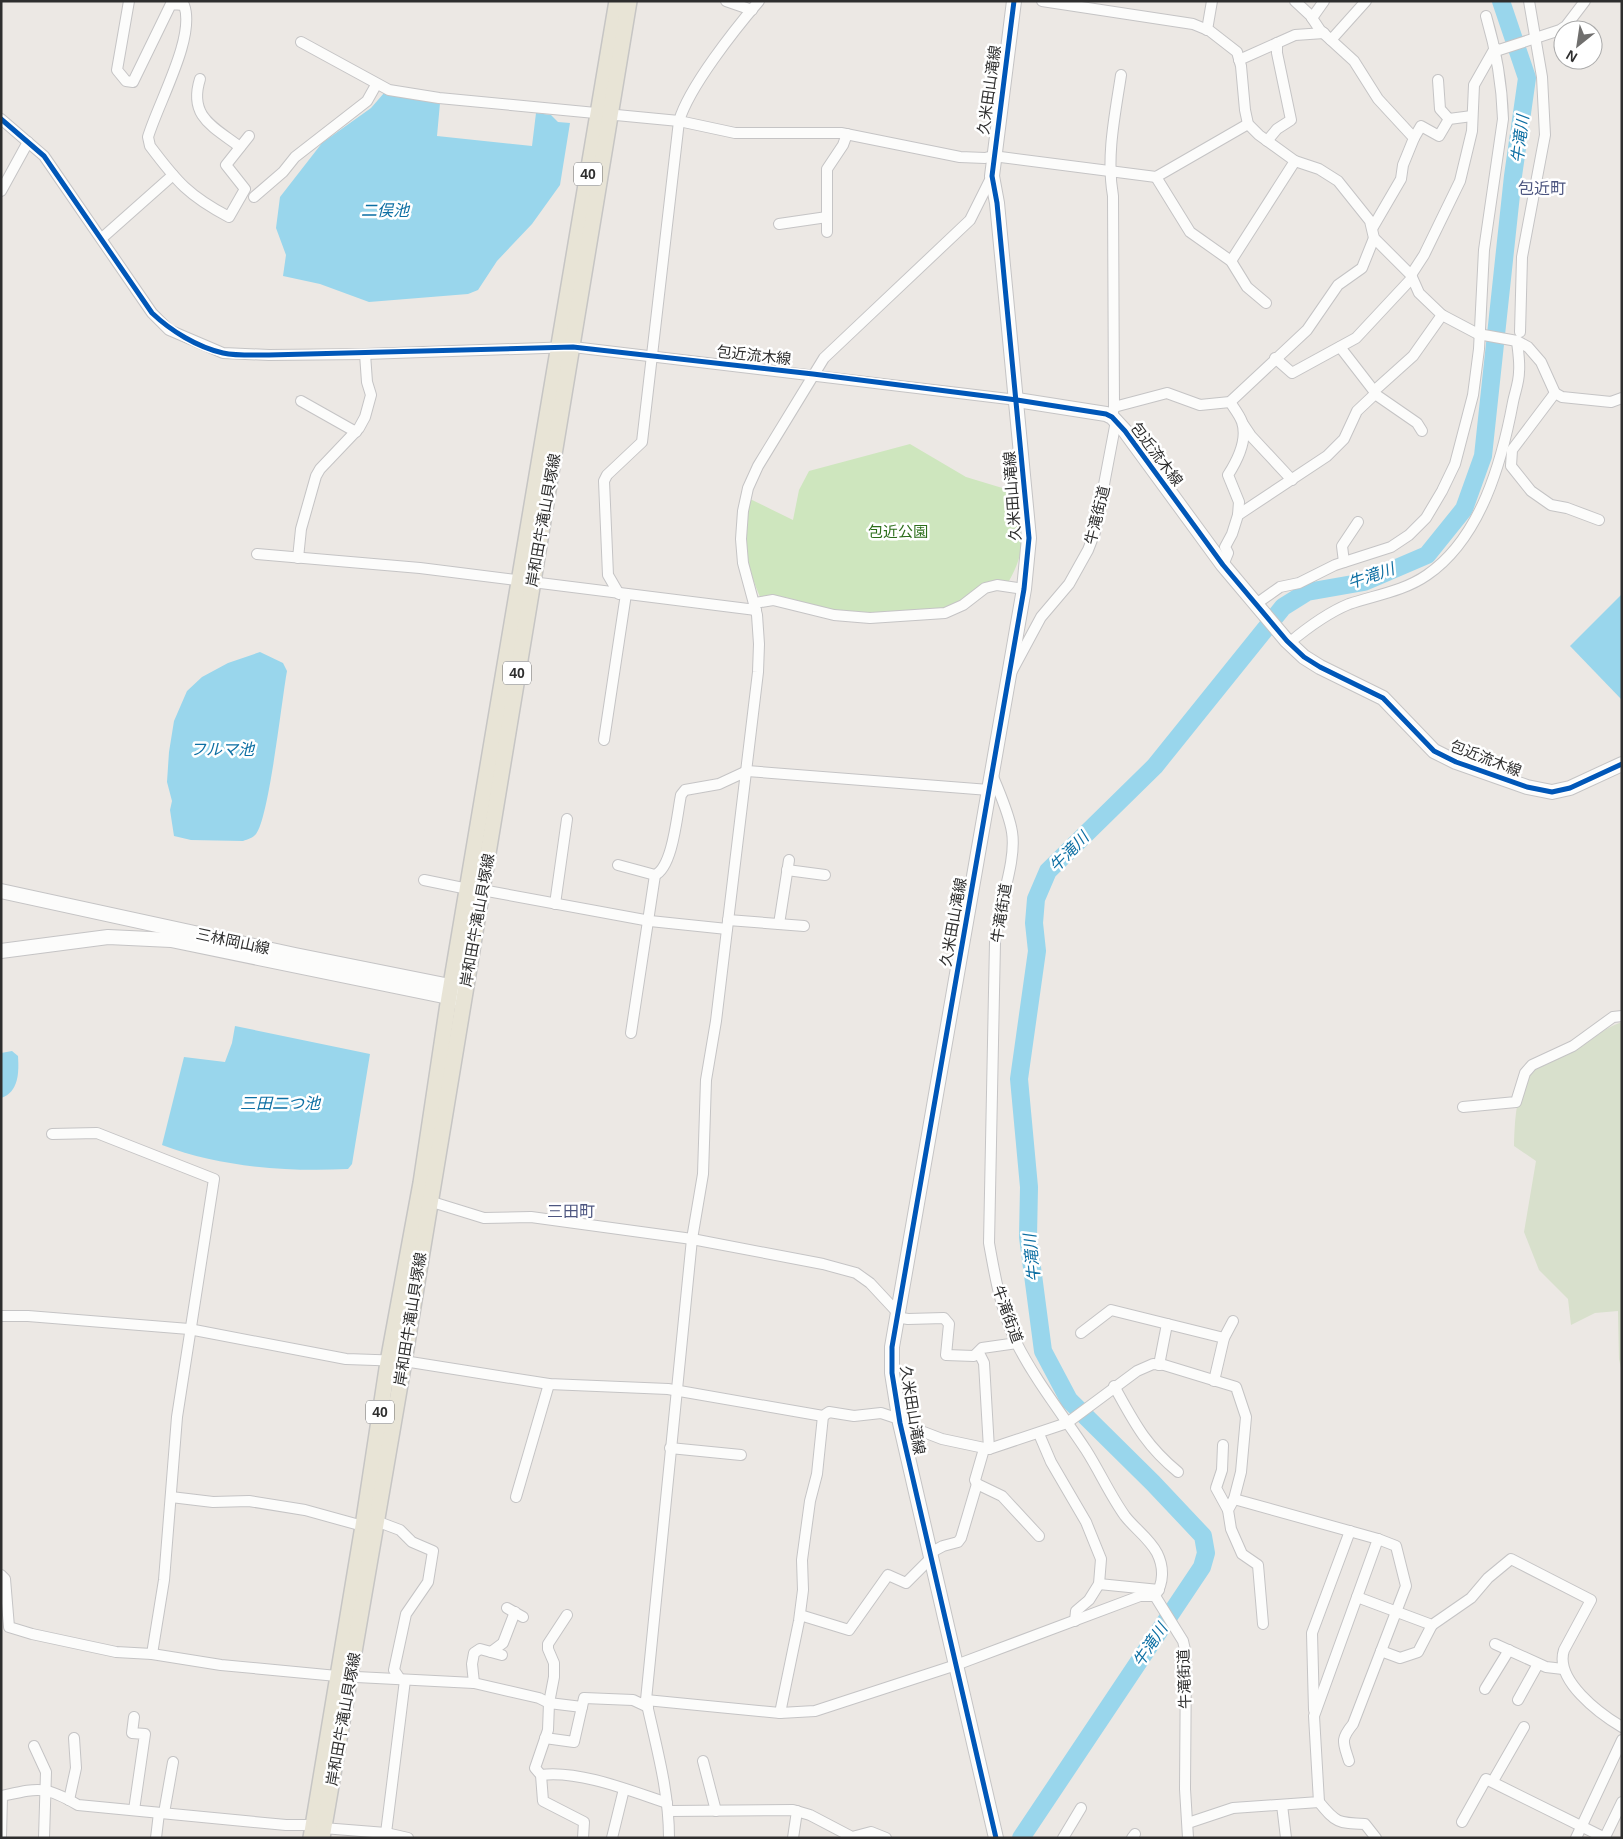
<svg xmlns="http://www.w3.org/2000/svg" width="1623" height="1839" font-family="Arial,'Noto Sans JP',sans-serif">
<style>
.green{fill:#cee6be}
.cemetery{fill:#d8e0cc}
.water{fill:#99d6ec}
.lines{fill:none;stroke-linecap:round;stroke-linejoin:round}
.river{stroke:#99d6ec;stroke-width:18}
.street-casing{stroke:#c5c4c5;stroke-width:12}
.secondary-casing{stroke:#c5c4c5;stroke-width:16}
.primary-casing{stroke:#c6c5c4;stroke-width:18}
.street{stroke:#fcfcfb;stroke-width:10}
.secondary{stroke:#fcfcfb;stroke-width:14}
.primary{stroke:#e8e4d6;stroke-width:15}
.cycleway-casing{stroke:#fff;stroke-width:8}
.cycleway{stroke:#0057b8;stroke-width:5}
.labels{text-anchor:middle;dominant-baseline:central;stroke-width:5;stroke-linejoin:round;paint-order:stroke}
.shield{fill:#fff;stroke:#6d6d6d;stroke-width:1}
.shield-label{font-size:14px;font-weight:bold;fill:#2e2e2e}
.street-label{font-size:15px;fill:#2e2e2e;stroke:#fff}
.park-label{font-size:15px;fill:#2c6e1b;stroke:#fff}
.water-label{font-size:16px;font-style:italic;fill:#0d6fa3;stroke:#fff}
.neighbourhood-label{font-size:16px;fill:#4d5680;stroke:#fff}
</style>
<rect width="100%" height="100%" fill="#ece8e4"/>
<path class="green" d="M910 444 966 477 1019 493C1022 529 1028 548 1009 581 983 580 968 606 944 608 912 611 877 616 845 613 818 610 784 591 760 597 743 557 745 540 748 498L793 520 799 490 809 471Z"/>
<path class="cemetery" d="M1622 1022V1373L1619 1359 1618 1311 1595 1313 1571 1325 1568 1299 1539 1270 1524 1232 1536 1161 1514 1146C1515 1121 1515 1084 1537 1067 1547 1060 1562 1058 1573 1052 1590 1043 1602 1028 1622 1022Z"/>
<g class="water">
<path d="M384 93 440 103 437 136 532 146 536 113 551 115 558 122 570 123 560 185 532 224 497 261 478 290 468 294 369 302 320 284 283 276 286 255 276 228 280 197 322 143 371 108Z"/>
<path d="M1622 594V700L1570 646Z"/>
<path d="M260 652 283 663 287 671C282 698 269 818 256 834 253 838 248 839 243 841L191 840 174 836 170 810 172 801 167 782 169 752 174 721 187 691 202 677 228 663Z"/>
<path d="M235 1026 370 1054 352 1164 348 1169C286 1172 220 1167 162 1145L184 1057 225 1062 232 1043Z"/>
<path d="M12 1051 18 1056C19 1072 19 1092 1 1098V1053Z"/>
</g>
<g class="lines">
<path class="river" d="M1021 1838 1202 1567 1206 1553 1203 1536 1153 1483 1069 1400 1043 1351 1028 1237 1029 1187 1019 1079 1037 951 1034 923 1036 899 1048 871 1155 766 1283 607 1307 592 1364 582 1427 555 1464 509 1483 456 1513 176 1527 78 1501 1"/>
<g class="street-casing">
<g id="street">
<path d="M129 1 117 70 126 81 133 82 171 4 184 5C196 37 158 103 148 137L150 146C177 182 189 196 229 217L245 189 226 165 249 136"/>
<path d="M726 1 752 10"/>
<path d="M1042 1 1193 24 1210 31 1237 52 1241 66 1245 110 1248 124 1259 135 1295 161 1319 169 1338 181 1370 221 1374 238 1411 275 1419 293 1442 315 1478 334 1517 341 1528 347 1541 362 1555 393 1562 397 1611 402 1622 398"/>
<path d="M1295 1 1310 15 1320 30 1354 61 1378 99 1414 138 1403 165 1401 179 1373 227"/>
<path d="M1312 18 1324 1"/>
<path d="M1207 30 1212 1"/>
<path d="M1331 40 1366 1"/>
<path d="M301 42 389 90 439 98 679 121 735 133H841L960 157 985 158 993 156 1156 177 1248 124"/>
<path d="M1239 60 1295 35 1324 33"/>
<path d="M200 79C188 117 214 127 240 147"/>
<path d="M1438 80 1440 109 1449 119"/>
<path d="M1 119 44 156 152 313 169 330 223 353 269 355 365 354 573 347 1017 400"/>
<path d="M1414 138 1421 126 1439 136 1449 119 1472 116"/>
<path d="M1267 141 1277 129 1291 120 1277 53V43"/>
<path d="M1156 177 1190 232 1231 261 1247 287 1266 303"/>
<path d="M1 191 28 142"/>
<path d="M254 197 283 172 295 157 367 101 376 85"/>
<path d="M779 224 827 217"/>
<path d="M827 232V169L843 145 847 134"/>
<path d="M102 238 173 175"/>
<path d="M1231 261 1295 161"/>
<path d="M1411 275 1424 255 1460 181 1472 131 1474 85 1495 48 1499 50 1560 30 1566 26 1585 1"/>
<path d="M1520 332 1522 257 1545 135 1542 77 1529 1"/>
<path d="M1340 347 1374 391"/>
<path d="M1275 358 1292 373 1356 338 1412 278"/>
<path d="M1555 393 1512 450 1511 466 1531 491 1551 505 1567 508 1599 520"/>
<path d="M1375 394 1417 423 1422 431"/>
<path d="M301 401 356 432"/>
<path d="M1230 402C1234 408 1240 416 1242 422 1248 440 1237 461 1228 475L1239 502 1238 515"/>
<path d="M1114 407 1167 393 1200 405 1230 402 1307 330 1338 285 1362 268 1374 238"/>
<path d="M1112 417 1114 407 1113 196C1106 156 1115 115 1121 75"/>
<path d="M1243 424 1251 436 1292 480"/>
<path d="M257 554 420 568 756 610"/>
<path d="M298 558 301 529 316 476 320 469 359 428 365 417 371 395 367 382 365 354"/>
<path d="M1344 562 1342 546 1358 522"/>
<path d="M1223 565 1228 553 1225 547 1232 534 1238 515 1327 456 1344 439 1357 411 1375 394 1374 391 1413 356 1442 315"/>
<path d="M619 594 608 575 604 481 607 475 642 442 679 121C689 87 735 29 759 1"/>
<path d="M755 603 773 600 834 615 870 618 945 613 963 605 985 588 997 585 1024 589"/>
<path d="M1256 604 1280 587 1299 583 1335 565 1391 547 1409 535 1426 518 1442 491 1455 464 1473 395 1479 349 1484 250 1503 119C1502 84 1496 50 1486 16"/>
<path d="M1289 643C1307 628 1327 613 1349 604 1376 595 1404 591 1427 575 1481 538 1502 461 1513 402 1515 392 1519 382 1519 372 1520 362 1518 351 1517 341"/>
<path d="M1012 671 1041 617 1069 584 1088 550 1095 532 1116 421"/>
<path d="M604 740 626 594"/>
<path d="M992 774C999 792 1009 813 1012 832 1017 863 997 908 995 942L989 1243C995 1277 1001 1311 1016 1342 1035 1380 1063 1415 1086 1450 1100 1472 1110 1495 1125 1516 1135 1529 1149 1538 1157 1553 1164 1567 1164 1583 1155 1596L1183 1641 1186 1654 1185 1789 1188 1838"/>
<path d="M618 865 655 875C673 867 677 814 681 795L685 790 719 784 747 771 989 790"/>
<path d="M787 870 825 875"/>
<path d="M424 880 468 889"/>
<path d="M482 890 650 921 727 929"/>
<path d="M555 904 567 819"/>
<path d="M728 920 804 926"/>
<path d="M779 924 789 860"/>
<path d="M631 1033 655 875"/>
<path d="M1463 1107 1516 1102 1525 1073 1532 1065 1573 1046 1613 1017 1622 1016"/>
<path d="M52 1134 97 1133 214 1179 177 1417 164 1580 152 1654"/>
<path d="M429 1201 484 1218 531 1217 692 1239 823 1264 856 1273 870 1283 897 1312"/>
<path d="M1 1316H28L189 1329 346 1359 404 1361 549 1384 668 1389 823 1416 829 1412 854 1416 881 1413 899 1419"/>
<path d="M896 1317 908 1319 944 1318 949 1324 946 1355 974 1356 982 1348 1017 1343"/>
<path d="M1081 1333 1111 1310 1224 1338"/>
<path d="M979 1353 984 1363 989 1449"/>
<path d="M1159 1365 1167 1324"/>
<path d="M1214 1381 1224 1338 1233 1321"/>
<path d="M1114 1386C1134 1422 1145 1445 1178 1472"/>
<path d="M900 1423 942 1439 989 1449 1067 1423 1137 1371 1153 1364 1164 1365 1236 1387 1246 1417 1241 1472 1234 1499 1228 1510 1231 1529 1242 1554 1258 1565 1263 1624"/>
<path d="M1039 1434 1051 1462 1086 1522 1101 1559 1099 1584 1089 1600 1076 1611 1075 1621"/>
<path d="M1223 1445 1222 1470 1216 1488 1228 1510"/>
<path d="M670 1448 741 1455"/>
<path d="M984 1449 975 1480 977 1484 1002 1496 1039 1536"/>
<path d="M171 1497 213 1502 249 1501 305 1510 363 1526"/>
<path d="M516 1497 549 1384"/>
<path d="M376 1521 400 1530 412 1542 433 1551 428 1582 406 1614 394 1670 400 1679"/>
<path d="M930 1553 943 1546 958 1542 961 1538 977 1484"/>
<path d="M1 1575 5 1579 9 1627 32 1634 116 1652 152 1654 221 1665 337 1676 474 1683 539 1698 549 1703 582 1707"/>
<path d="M1099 1584 1159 1590"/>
<path d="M1357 1597 1432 1625 1471 1598 1488 1578 1511 1559 1591 1600 1564 1650C1554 1680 1600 1714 1622 1727"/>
<path d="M507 1608 523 1617"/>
<path d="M567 1615 548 1644V1649L554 1663V1677L549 1703 548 1730 535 1768 541 1775 543 1801 584 1822 583 1838"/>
<path d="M800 1615 849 1630 888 1575 906 1583 931 1558"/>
<path d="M1495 1644 1546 1667 1563 1669"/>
<path d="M1381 1651 1400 1658 1418 1652 1432 1625"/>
<path d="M491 1652 503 1643 515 1612"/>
<path d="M474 1683 472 1664 474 1653 480 1649 502 1655"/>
<path d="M1485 1689 1509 1650"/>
<path d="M646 1700 780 1713 815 1711 956 1665 1140 1596H1155"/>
<path d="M1518 1700 1538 1664"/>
<path d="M1314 1710 1312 1633 1350 1531"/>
<path d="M780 1713 799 1621 803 1590 802 1560 810 1501 817 1474 823 1416"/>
<path d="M134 1717 132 1733 145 1734 134 1810"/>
<path d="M545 1738 574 1742 584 1698 633 1700 648 1707"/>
<path d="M34 1746 46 1772 44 1838"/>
<path d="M703 1761 716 1811"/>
<path d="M1349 1761C1343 1742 1340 1740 1353 1724L1406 1586 1396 1546 1378 1539"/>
<path d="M541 1775C579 1770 631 1791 667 1803"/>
<path d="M1493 1781 1524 1727"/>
<path d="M69 1800 76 1768 74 1738"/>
<path d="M1319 1802C1336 1823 1338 1823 1365 1824L1376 1838"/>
<path d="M1282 1805 1286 1838"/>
<path d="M669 1811 793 1810 810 1815 852 1837 871 1832 886 1838"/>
<path d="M164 1813 173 1762"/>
<path d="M1462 1822 1486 1779 1605 1838"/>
<path d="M1188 1823 1233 1808 1319 1802 1314 1716 1378 1539 1234 1499"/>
<path d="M323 1828 386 1833 408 1838"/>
<path d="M386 1833 405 1680"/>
<path d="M1 1836 2 1796C38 1788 44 1785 78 1805L286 1825H313"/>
<path d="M1605 1837 1622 1802"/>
<path d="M156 1838 159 1813"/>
<path d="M612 1838 624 1789"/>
<path d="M669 1838C669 1790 656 1746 646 1700L692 1239 703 1174 706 1080 716 1021 758 672 759 644 757 615 743 563 741 539 743 511 748 488 758 466 824 358 970 220 992 176"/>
<path d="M793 1838 797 1811"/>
<path d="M1063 1838 1081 1808"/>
<path d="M1132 1838 1135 1834"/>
<path d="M1576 1838 1622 1740"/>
</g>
</g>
<g class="secondary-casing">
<g id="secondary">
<path d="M1017 400 1106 414 1112 417 1125 431 1223 565 1287 641 1304 657 1320 667 1383 698 1434 751 1456 762 1527 787 1552 792 1570 788 1622 764"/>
<path d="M1 891 295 955 460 988"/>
<path d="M1 951 108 937 171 940 458 999"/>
<path d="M996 1838 900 1423 892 1373V1347L1024 589 1029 538 997 203 992 176 1014 1"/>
</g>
</g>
<g class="primary-casing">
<g id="primary">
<path d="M311 1838 363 1526 388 1362 421 1183 449 997 617 1"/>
<path d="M322 1838 404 1361 629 1"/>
</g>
</g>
<use href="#street" class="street"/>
<use href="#secondary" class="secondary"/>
<use href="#primary" class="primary"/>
<g class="cycleway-casing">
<g id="cycleway">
<path d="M1 119 44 156 152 313C171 331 197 347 223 353 237 356 255 355 269 355L573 347 813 374 1017 400 1106 414 1112 417 1125 431 1223 565 1287 641 1304 657 1320 667 1383 698 1434 751 1456 762 1527 787 1552 792 1570 788 1622 764"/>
<path d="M996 1838 900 1423 892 1373V1347L1024 589 1029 538 997 203 992 176 1014 1"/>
</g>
</g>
<use href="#cycleway" class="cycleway"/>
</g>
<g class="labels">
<g class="shield">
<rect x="574" y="162.5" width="28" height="23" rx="4"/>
<rect x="503" y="661.5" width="28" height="23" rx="4"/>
<rect x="366" y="1400.5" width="28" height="23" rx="4"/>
</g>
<g class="shield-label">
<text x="588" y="174">40</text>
<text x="517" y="673">40</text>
<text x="380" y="1412">40</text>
</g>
<g class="street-label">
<text transform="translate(989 90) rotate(-82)">久米田山滝線</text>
<text transform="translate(754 355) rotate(6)">包近流木線</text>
<text transform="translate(1157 454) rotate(53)">包近流木線</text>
<text transform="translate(1012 496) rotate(-94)">久米田山滝線</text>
<text transform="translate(1097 515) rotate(-76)">牛滝街道</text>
<text transform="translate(543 520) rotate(-80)">岸和田牛滝山貝塚線</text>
<text transform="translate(1486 758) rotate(21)">包近流木線</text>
<text transform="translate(1001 913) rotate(-81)">牛滝街道</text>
<text transform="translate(477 920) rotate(-80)">岸和田牛滝山貝塚線</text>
<text transform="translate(953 922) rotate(-80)">久米田山滝線</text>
<text transform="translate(233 941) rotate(12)">三林岡山線</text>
<text transform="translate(1008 1314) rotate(70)">牛滝街道</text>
<text transform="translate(410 1319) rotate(-81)">岸和田牛滝山貝塚線</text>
<text transform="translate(913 1410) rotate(81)">久米田山滝線</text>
<text transform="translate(1184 1679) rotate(-92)">牛滝街道</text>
<text transform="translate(343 1719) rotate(-80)">岸和田牛滝山貝塚線</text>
</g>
<g class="park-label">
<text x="898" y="531">包近公園</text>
</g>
<g class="water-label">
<text transform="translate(1520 139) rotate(-83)">牛滝川</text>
<text x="385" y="210">二俣池</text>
<text transform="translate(1371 576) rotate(-19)">牛滝川</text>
<text x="222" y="749">フルマ池</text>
<text transform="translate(1069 852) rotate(-46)">牛滝川</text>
<text x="280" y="1103">三田二つ池</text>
<text transform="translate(1032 1258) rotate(-96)">牛滝川</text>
<text transform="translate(1150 1645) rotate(-56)">牛滝川</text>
</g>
<g class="neighbourhood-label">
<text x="1542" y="188">包近町</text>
<text x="571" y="1211">三田町</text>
</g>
</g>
<rect width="1623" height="1839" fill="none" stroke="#2e2e2e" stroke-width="5"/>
<g transform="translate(1578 45) rotate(210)"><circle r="24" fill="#ffffff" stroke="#ababab"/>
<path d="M0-4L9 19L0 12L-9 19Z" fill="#706f6e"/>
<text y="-8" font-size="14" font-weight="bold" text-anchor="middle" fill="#2e2e2e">N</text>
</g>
</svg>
